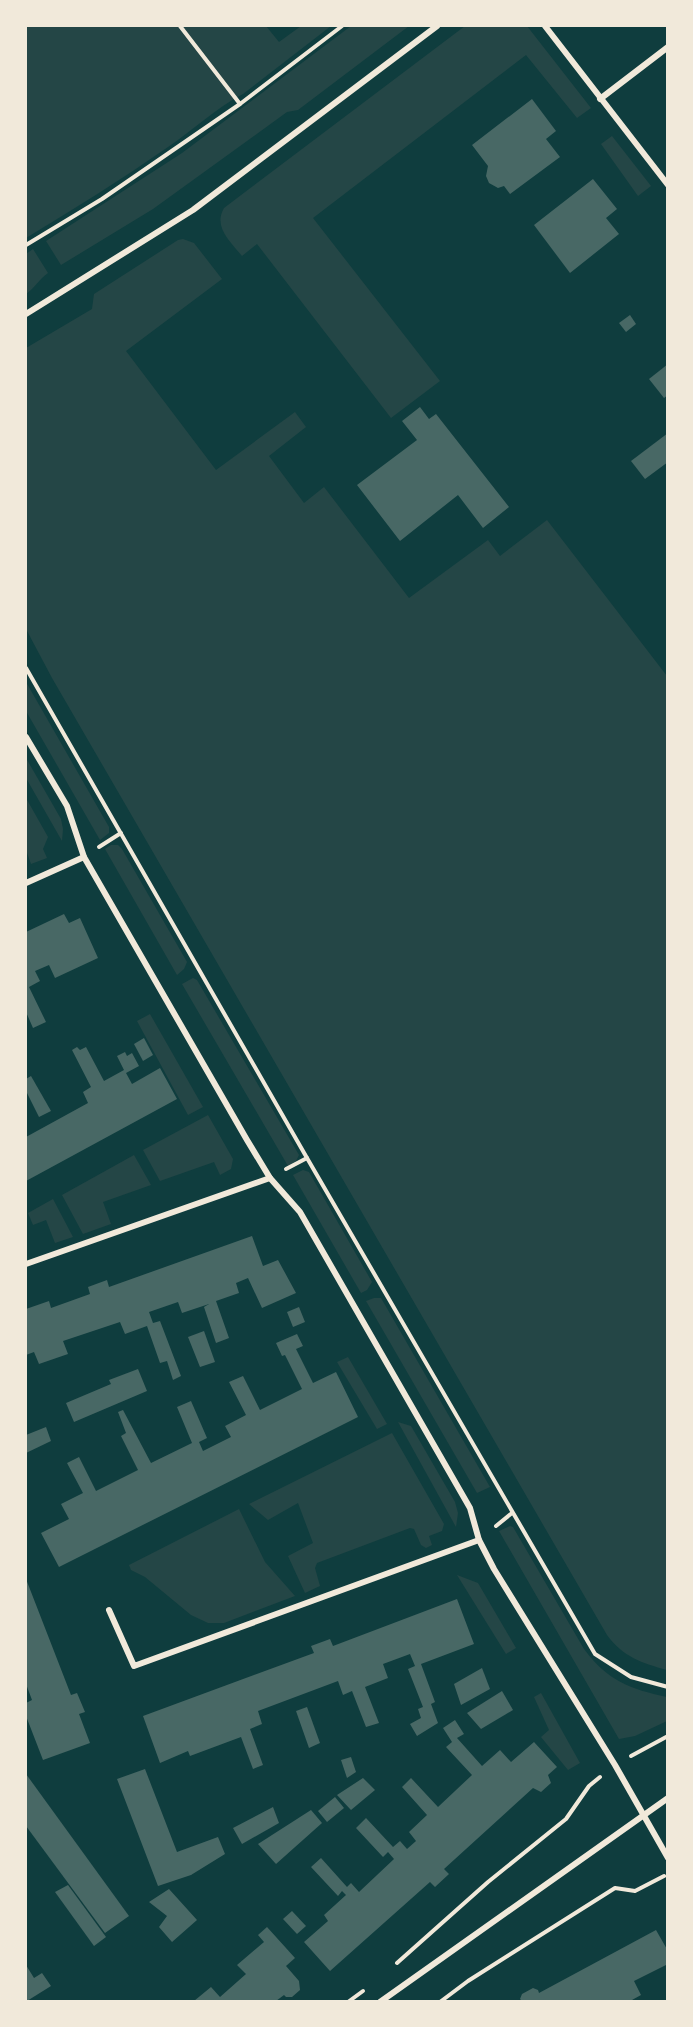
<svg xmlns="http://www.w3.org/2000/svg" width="693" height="2027" font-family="'Work Sans',sans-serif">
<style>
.green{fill:#244646}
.building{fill:#486865}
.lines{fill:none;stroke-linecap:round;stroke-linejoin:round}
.path{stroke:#f1e9da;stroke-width:4}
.minor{stroke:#f1e9da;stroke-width:6}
</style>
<rect width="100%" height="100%" fill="#0f3d3e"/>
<g class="green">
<path d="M26 26H266L279 42 301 26H331L243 94C216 108 193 130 168 147 122 179 74 209 26 238Z"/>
<path d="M351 26H409L298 110 287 112 153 209 61 265 46 241 182 153Z"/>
<path d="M465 26H527L591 108 577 118 526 55 313 218 440 381 391 418 257 244 242 256C230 241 213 227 224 208Z"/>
<path d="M612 136 651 186 638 196 601 144Z"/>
<path d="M183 239 194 243 222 279 126 351 216 470 295 412 306 427 269 456 304 503 324 487 409 598 488 540 500 556 547 520 667 676V1670C642 1663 623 1657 607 1635L52 678 26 629V348L92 309 94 294 178 240Z"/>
<path d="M33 249 48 273C39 279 35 288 26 294V254Z"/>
<path d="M26 682 109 827V833L100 840 26 711Z"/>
<path d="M26 758 61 819 63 829 62 841 26 778Z"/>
<path d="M26 798 48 837 43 849 47 858 31 864 26 850Z"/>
<path d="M111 845H118L122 849 187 962 184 969 177 975 105 849Z"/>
<path d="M193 978 197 980 299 1155 296 1161 288 1166 182 984Z"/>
<path d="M150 1014 203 1107 188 1115 137 1021Z"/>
<path d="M208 1115 233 1159 231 1169 220 1175 214 1162 160 1181 143 1150Z"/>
<path d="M134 1155 151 1185 103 1202 111 1224 83 1234 62 1195Z"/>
<path d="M303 1170 309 1172 372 1282 367 1290 361 1293 293 1175Z"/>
<path d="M53 1199 73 1237 55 1243 46 1220 33 1225 28 1213Z"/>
<path d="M374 1298H381L490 1487 477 1493 366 1301Z"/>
<path d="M348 1357 387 1424 377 1429 337 1362Z"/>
<path d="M398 1422 411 1426 455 1502 458 1513 456 1527Z"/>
<path d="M392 1433 444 1524 442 1531 429 1536 432 1545 426 1548 421 1545 414 1529 410 1528 317 1563 315 1568 320 1586 305 1593 288 1556 313 1543 298 1503 268 1520 249 1504Z"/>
<path d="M239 1509 265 1562 295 1596 224 1623H208L191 1615 145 1577 131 1570 129 1565Z"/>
<path d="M510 1526 513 1527 584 1649C608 1681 630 1689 667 1697V1721L635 1736 619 1739 499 1531Z"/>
<path d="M457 1575 478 1583 516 1648 506 1654Z"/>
<path d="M541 1693 580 1763 568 1770 541 1737 549 1730 534 1697Z"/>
</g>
<g class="building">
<path d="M532 99 556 131 546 139 560 157 510 194 504 186 498 188 489 183 486 176 488 166 472 145Z"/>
<path d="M593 179 617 209 606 218 619 234 570 273 534 225Z"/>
<path d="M630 315 636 324 626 332 619 323Z"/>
<path d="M668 364V395L664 398 649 379Z"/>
<path d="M420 407 429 419 436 414 509 507 483 528 458 495 400 541 357 485 417 440 402 421Z"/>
<path d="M668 433V462L645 479 631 461Z"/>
<path d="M64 914 69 923 80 918 98 958 55 978 49 965 35 971 40 981 29 987 46 1022 33 1028 26 1012V932Z"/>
<path d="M144 1038 153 1055 143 1061 134 1044Z"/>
<path d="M77 1047 80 1050 86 1047 104 1081 124 1070 117 1056 125 1052 127 1056 132 1053 139 1066 126 1073 132 1084 160 1068 177 1099 26 1181V1137L88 1103 83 1092 91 1087 72 1050Z"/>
<path d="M31 1076 51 1111 39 1117 26 1091V1079Z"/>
<path d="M252 1236 263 1266 278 1260 296 1293 262 1308 248 1278 236 1283 239 1293 216 1301 229 1338 216 1343 204 1307 209 1304 182 1313 178 1302 149 1312 153 1323 160 1321 181 1376 173 1380 167 1361 160 1363 147 1326 125 1334 120 1322 63 1341 68 1354 39 1364 34 1352 26 1355V1309L49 1301 51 1308 90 1294 88 1287 107 1280 109 1287Z"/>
<path d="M299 1307 305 1322 293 1327 287 1312Z"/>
<path d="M204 1331 215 1362 200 1367 188 1337Z"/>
<path d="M297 1334 303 1346 296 1349 313 1383 336 1372 358 1417 59 1567 41 1533 69 1519 61 1504 83 1493 67 1463 79 1457 96 1491 138 1470 121 1436 126 1433 118 1412 123 1410 151 1463 192 1443 177 1407 191 1401 207 1438 199 1442 203 1451 231 1437 225 1426 246 1415 229 1382 243 1376 260 1410 302 1389 285 1355 282 1356 276 1343Z"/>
<path d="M138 1369 147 1391 74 1422 66 1403 111 1384 109 1380Z"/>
<path d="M46 1427 51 1441 26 1453V1435Z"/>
<path d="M26 1579 71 1695 77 1693 85 1712 79 1714 90 1743 43 1760 26 1716V1703L32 1700 26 1684Z"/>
<path d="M457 1599 474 1644 421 1664 435 1702 431 1704 438 1723 417 1736 410 1724 421 1718 418 1709 423 1707 408 1669 415 1666 410 1654 383 1664 388 1678 365 1687 379 1723 366 1727 352 1691 343 1695 338 1681 258 1711 262 1724 250 1729 263 1765 253 1769 241 1737 190 1756 188 1751 160 1763 143 1716 314 1653 311 1646 330 1639 333 1646Z"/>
<path d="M482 1668 490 1689 461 1705 454 1684Z"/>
<path d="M502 1691 513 1710 481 1729 467 1713Z"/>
<path d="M307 1707 320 1743 309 1748 296 1711Z"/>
<path d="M455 1720 464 1734 457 1738 482 1766 500 1750 511 1762 534 1742 557 1767 548 1775 551 1783 541 1792 533 1788 444 1869 449 1874 435 1887 430 1882 330 1971 304 1942 328 1921 324 1915 346 1895 342 1891 338 1896 311 1867 321 1858 347 1887 351 1883 359 1892 394 1859 388 1852 383 1857 356 1828 366 1818 393 1847 400 1841 407 1849 416 1841 409 1832 427 1815 402 1787 411 1778 438 1807 472 1775 446 1747 452 1742 443 1728Z"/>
<path d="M351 1757 356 1772 347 1778 341 1760Z"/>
<path d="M145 1769 177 1852 218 1837 225 1854 191 1875 158 1886 117 1779Z"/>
<path d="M26 1774 129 1916 105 1933 26 1826Z"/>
<path d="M363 1778 375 1790 351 1810 337 1795Z"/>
<path d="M335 1797 344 1808 327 1822 318 1811Z"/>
<path d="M273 1807 279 1823 242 1844 233 1828Z"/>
<path d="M311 1810 322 1823 276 1864 258 1844Z"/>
<path d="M68 1885 106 1937 94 1946 55 1892Z"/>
<path d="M169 1889 197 1920 172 1942 159 1927 167 1916 149 1902Z"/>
<path d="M292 1911 306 1926 297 1934 283 1919Z"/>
<path d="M267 1927 295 1958 286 1966 299 1981 300 1990 292 1997H286L284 1995 276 2001H194L211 1987 220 1997 246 1974 237 1965 264 1942 258 1935Z"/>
<path d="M656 1930 668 1951V1964L634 1981 641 1995 632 2000 633 2001H522L520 1999 522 1994 533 1988 538 1990 539 1993Z"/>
<path d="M26 1965 34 1978 42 1973 51 1986 27 2001H26Z"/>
</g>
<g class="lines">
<g class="path">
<path d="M180 26 240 104"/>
<path d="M26 245 102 199 240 104 342 26"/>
<path d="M26 668 307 1158 595 1654 631 1677 668 1687"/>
<path d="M99 847 121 833"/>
<path d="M286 1169 307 1158"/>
<path d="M496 1526 512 1513"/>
<path d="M631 1756 668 1736"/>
<path d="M397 1963 488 1882 566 1819 589 1786 600 1777"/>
<path d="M348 2002 363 1991"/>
<path d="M440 2002 468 1981 615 1888 635 1891 664 1876"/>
</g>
<g class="minor">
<path d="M545 26 668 185"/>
<path d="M600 99 668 47"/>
<path d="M26 314 193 210 437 26"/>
<path d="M26 737 67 806 84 857 247 1140 270 1178 300 1212 470 1508 479 1540 494 1569 615 1765 668 1858"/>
<path d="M26 883 84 857"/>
<path d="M26 1264 270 1178"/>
<path d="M109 1610 134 1666 479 1540"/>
<path d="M380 2002 668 1798"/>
</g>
</g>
<rect width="693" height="2027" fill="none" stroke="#f1e9da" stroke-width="54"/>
</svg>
